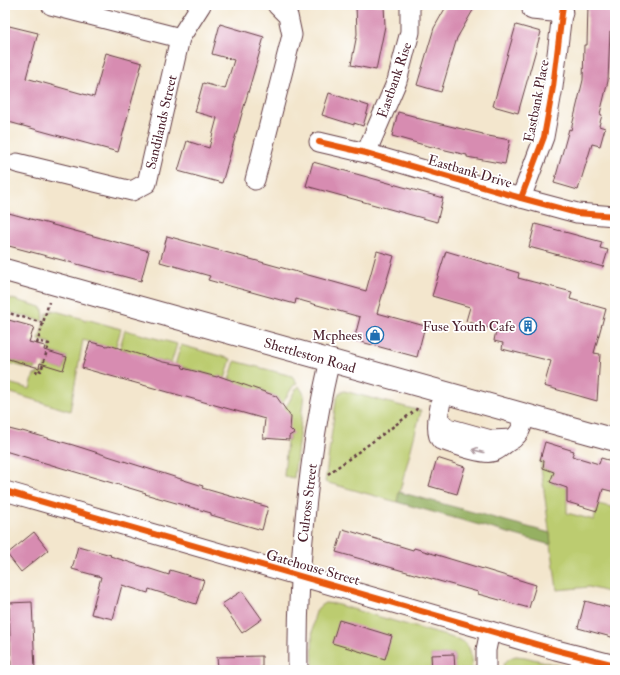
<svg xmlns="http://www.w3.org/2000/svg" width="620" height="675" viewBox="0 0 620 675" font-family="'IM FELL Double Pica',serif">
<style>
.green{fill:#bccc6f;stroke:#83764d}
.forest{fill:#95b062;stroke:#706846}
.building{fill:#d78cb1}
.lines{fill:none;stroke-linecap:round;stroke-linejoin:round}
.minor-casing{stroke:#633d43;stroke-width:21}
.major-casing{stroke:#633d43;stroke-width:24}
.path{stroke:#633d43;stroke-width:2.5;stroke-dasharray:3 3;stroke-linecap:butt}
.minor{stroke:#fff;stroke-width:19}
.major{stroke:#fff;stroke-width:22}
.cycleway-casing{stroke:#fff;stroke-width:8}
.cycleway{stroke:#e8590c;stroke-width:6}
.oneway{stroke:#ae9aa0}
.labels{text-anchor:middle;stroke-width:3.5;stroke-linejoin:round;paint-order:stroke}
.street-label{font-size:14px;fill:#4a1f2b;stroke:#fff}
.poi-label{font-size:14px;fill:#4a1f2b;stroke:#fff;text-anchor:end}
</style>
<rect width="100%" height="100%" fill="#fff"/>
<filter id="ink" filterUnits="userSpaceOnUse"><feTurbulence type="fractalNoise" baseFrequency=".025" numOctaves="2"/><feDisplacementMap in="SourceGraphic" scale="8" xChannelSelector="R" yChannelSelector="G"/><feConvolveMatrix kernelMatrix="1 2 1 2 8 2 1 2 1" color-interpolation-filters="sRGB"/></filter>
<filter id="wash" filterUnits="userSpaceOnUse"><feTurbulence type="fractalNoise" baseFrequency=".012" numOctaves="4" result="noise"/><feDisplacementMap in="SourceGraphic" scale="16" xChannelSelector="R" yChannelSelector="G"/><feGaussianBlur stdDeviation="0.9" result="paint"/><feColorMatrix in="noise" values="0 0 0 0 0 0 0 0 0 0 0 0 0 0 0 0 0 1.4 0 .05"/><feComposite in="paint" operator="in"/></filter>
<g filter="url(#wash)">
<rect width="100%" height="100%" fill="#f3e6cd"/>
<g class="green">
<path d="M5,297L41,307V309H43V312L44,313L42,321L5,311Z"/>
<path d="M52,310L84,319V321H86V319L121,329L115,349L83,340L70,411L5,391V382L30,389L34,374L37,375L38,372L43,373L46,360H48L47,365L63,370L67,357L51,352L47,357L51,343L39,340L47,313L49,314L50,311L52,312Z"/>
<path d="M125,330L177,344L171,364L168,362L165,361L163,362L127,352V350L123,349L119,350Z"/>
<path d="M181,345L231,359L225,379L219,376L217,377L175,365Z"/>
<path d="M5,358L36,367L35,370L5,362Z"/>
<path d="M235,361L292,376L297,383L293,386L282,404L276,396L264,393V390L260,389L258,391L254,390V388L237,383L236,381L232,379L229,380Z"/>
<path d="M299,386L304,394L294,478L284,476L287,440H289V436L291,435L284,408C291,402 292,392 299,386Z"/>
<path d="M344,391L421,411L397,502L325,482L336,401L339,393Z"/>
<path d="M540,460L544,461L543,468L554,472L551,483L562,486L567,471V513L594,520L598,504L615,508V594L589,587L557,590Z"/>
<path d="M325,603L335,604L460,640C473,646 471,658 472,670H455L454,654L431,655L432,670H313C313,655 310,625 316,612C317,608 321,605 325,603Z"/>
<path d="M516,656L525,657L577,670H502C504,662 508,658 516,656Z"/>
</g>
<path class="forest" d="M399,492L550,533L551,545L397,502Z"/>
<g id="blocks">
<g class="building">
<path d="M356,5H384L385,26L376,70L351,65L357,34Z"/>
<path d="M447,5H476L457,38L441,92L417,85L434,28Z"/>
<path d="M588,5H613L612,31H610L608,81L600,114L602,115L599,126L605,128L600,146L592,144L578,190L554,183L569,129L571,130L583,80L584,45H587Z"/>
<path d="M220,24L264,37L222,183L178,171L187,141L209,148L217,118L195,112L203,83L225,89L234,60L212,54Z"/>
<path d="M5,25L38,33L26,78L94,97L106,53L142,63L118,152L5,121Z"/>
<path d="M516,25L541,32L518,113L493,106Z"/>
<path d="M329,93L369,106L363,126L354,123V125L322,115Z"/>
<path d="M398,112L417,117L416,118L483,134V135L510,140L505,164L467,157V155L424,145L392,136Z"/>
<path d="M313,162L443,198L437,222L306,186Z"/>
<path d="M5,212L149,251L141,281L5,245Z"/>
<path d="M535,224L602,242L600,248L608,250L603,267L529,247Z"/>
<path d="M167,236L366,291L377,251L394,256L377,313L425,326L417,357L354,340L360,317L296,299L295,304L208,280L210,276L160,262Z"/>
<path d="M446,251L519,273L518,278L572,292L570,299L606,309L594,353L600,354L597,401L544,386L551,361L502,349L503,343L494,341L496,330L466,321L470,307L432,296Z"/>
<path d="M5,319L34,327L29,342L45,346L44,350L67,357L63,370L40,363L39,368L5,358Z"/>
<path d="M90,342L107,346L109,345L163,362L182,365L183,368L217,377L219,376L276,396L291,417L290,429L294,433L289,436V440L263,438L265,419L82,368Z"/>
<path d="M5,428L21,432L22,431L73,445L203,486L202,488L268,507L262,530L211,515V513L145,494L146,493L5,451Z"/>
<path d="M545,442L574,451L572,456L599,464L601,458L615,462V492L603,489L597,511L567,502V488L550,482L554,472L543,468L544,461L540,460Z"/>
<path d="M437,458L465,467L457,494L429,486Z"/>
<path d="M343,529L413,550L414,548L536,585L529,608L478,594V592L336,552Z"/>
<path d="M34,532L48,550L21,572L7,554Z"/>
<path d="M78,546L111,555L110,556L169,575L170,570L204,580L196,604L149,589L148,593L122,585L113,619L91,614L101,577L72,569Z"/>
<path d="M242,591L262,619L242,633L222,604Z"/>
<path d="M585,601L615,609V638L578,628Z"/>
<path d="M32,602L35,670H11L9,603Z"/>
<path d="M339,620L392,636L385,659L332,643Z"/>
<path d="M454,654L455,670H432L431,655Z"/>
<path d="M262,656V670H218L217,657Z"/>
</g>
</g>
</g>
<g filter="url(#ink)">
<use href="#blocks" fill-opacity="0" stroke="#633d43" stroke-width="1"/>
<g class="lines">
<defs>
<g id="minor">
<path d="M51,5L180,38"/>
<path d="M532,10L563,13"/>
<path d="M319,142L366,153L521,198L577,213L615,216"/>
<path d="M366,153L397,81L410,32V5"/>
<path d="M17,163L132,191L147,183L180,38L201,5"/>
<path d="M255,180L292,35L288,16L277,5"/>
<path d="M521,198L544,137L553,87L563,5"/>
<path d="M443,392C441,402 433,433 441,440C451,443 482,455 492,452C497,451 501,447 505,444C520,435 521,431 525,415"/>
<path d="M438,419L448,428L491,440L513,439"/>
<path d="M5,491L556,650L615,665"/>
<path d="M298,670C297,610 301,550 308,490C313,447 319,403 330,361"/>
<path d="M486,670V650L490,631"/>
</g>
<path id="major" d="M5,270L615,440"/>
</defs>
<use href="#minor" class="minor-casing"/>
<use href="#major" class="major-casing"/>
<g class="path">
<path d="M5,312L43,323"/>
<path d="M37,344L49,302"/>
<path d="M36,373L37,369L41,371L49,344L37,341"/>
<path d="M328,474L416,410L418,406"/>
</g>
<use href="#minor" class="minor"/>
<use href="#major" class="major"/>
<defs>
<g id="cycleway">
<path d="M319,142L366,153L521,198L577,213L615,216"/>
<path d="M521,198L544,137L553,87L563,5"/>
<path d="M5,491L556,650L615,665"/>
</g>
</defs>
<use href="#cycleway" class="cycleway-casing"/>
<use href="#cycleway" class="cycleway"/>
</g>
<defs><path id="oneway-shaft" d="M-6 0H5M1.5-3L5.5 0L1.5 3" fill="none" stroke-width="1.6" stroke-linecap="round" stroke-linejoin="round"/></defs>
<use class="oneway" href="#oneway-shaft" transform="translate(478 451) rotate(-165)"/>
</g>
<defs>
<symbol id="building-ring" viewBox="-11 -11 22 22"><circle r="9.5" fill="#fff" stroke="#1f6fb2" stroke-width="1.5"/><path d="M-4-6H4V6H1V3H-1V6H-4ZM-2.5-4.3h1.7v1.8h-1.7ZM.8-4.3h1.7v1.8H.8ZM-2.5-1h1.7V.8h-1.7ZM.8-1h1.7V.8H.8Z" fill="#1f6fb2"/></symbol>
<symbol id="shop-ring" viewBox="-11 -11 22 22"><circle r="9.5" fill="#fff" stroke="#1f6fb2" stroke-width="1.5"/><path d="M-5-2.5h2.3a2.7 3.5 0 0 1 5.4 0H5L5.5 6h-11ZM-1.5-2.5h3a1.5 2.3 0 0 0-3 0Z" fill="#1f6fb2"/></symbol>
</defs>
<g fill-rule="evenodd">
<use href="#building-ring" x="518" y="316" width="20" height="20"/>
<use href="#shop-ring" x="365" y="325" width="20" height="20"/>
</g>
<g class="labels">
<g class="street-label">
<text transform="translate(394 80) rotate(-71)" y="5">Eastbank Rise</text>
<text transform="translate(536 101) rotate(-79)" y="5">Eastbank Place</text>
<text transform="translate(161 122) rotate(-77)" y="5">Sandilands Street</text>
<text transform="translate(470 171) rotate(16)" y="5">Eastbank Drive</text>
<text transform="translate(310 355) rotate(16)" y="5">Shettleston Road</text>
<text transform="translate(307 503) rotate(-83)" y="5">Culross Street</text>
<text transform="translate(313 567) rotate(16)" y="5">Gatehouse Street</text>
</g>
<g class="poi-label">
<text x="515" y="331">Fuse Youth Cafe</text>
<text x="362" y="340">Mcphees</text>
</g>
</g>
<rect width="620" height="675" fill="none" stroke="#fff" stroke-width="20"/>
</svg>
